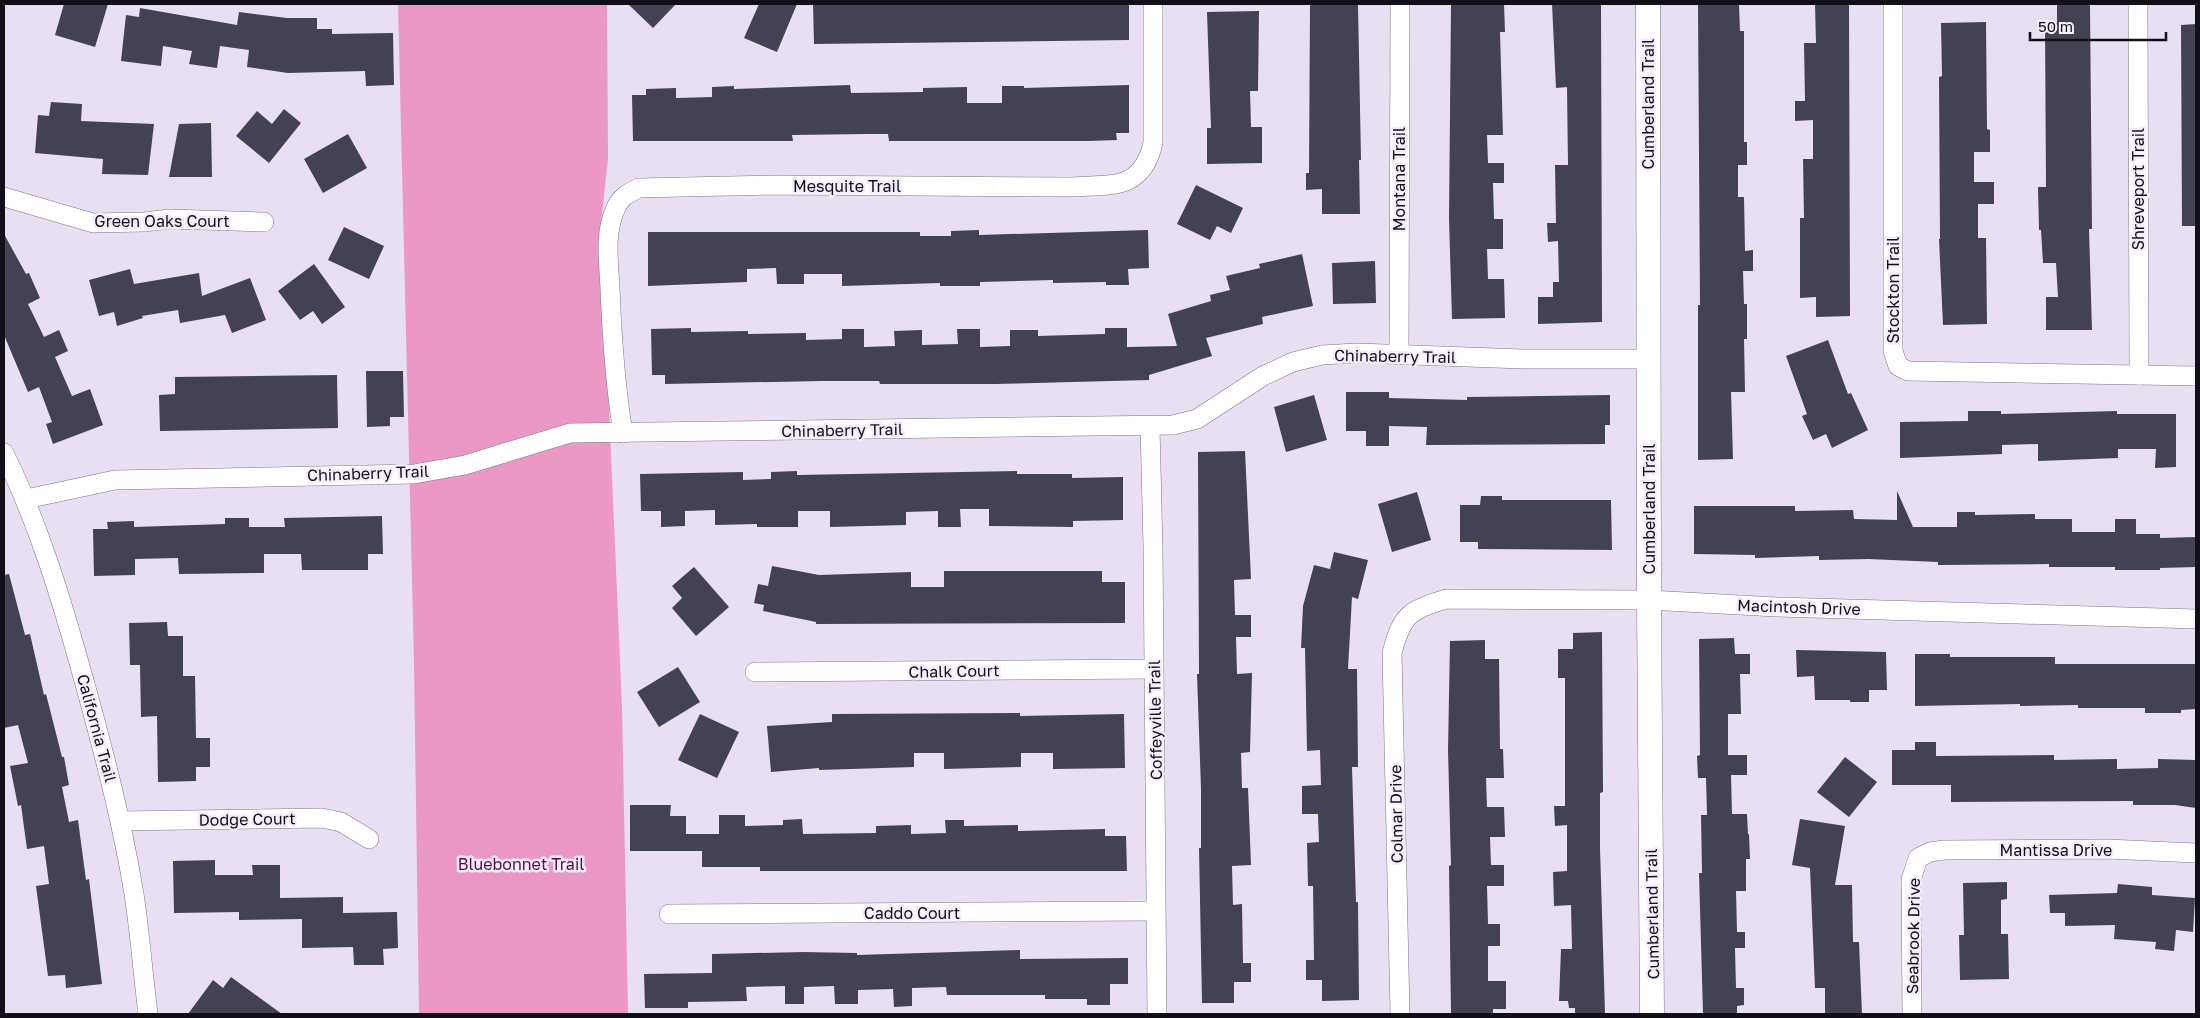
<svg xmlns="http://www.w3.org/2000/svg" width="2200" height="1018" viewBox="0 0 2200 1018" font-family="'Golos Text',sans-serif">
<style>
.green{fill:#eb98c5}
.building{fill:#434252}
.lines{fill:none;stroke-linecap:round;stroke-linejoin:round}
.minor-casing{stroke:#7e7586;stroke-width:20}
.tertiary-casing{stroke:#7e7586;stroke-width:25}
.minor{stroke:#fff;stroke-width:19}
.tertiary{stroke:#fff;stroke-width:24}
.labels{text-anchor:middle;stroke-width:5;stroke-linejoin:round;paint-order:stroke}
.street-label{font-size:16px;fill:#130f16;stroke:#f5edfd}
.park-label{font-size:16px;fill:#5a093f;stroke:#f5edfd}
</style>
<rect width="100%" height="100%" fill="#e9dff2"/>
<path class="green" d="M398,4H607L608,159L601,223L622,707L628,1014H419L414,663Z"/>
<g class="building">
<path d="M64,4H108L95,47L55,35Z"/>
<path d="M628,4H676L653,28Z"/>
<path d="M759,4H797L777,52L744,38Z"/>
<path d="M813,4H1129V40L814,44Z"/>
<path d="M1310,4H1358L1361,160H1359L1360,214H1322V189L1306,190V173H1309Z"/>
<path d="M1451,4H1504L1505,32H1500L1503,135H1487L1488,163H1504V183H1493L1494,219H1503V249H1487L1488,279H1504L1505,318L1452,319L1449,219Z"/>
<path d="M1552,4H1601L1602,322L1538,324V297H1553V282H1559L1558,241L1548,242L1547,223H1556L1555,165H1568L1567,87L1556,88Z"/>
<path d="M1698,4H1739L1740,31H1744V142H1747V165H1738V197H1744L1745,251L1753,250V271H1743L1744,304H1747V339H1744L1745,392H1731L1733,459L1698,460V305H1700Z"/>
<path d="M1815,4H1849L1850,316L1816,317V297L1800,298V218H1804L1803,159H1813V120L1795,121V101H1805L1804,43H1816Z"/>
<path d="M2057,4H2090L2092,229H2089L2092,330H2046V297H2058L2056,263H2043L2041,230H2039L2038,187H2046L2045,23H2057Z"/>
<path d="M140,8L237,25L239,12L287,18H317V29H332V34L393,33L394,85L366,86L365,71L288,73L247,67L249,50L220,46L217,68L189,64L192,51L163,46L161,66L121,61L126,15L139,17Z"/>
<path d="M1259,11L1258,91H1250L1251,127H1262V163L1207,164V128H1211L1207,12Z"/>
<path d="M1986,22L1987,129L1990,130V152H1974V182H1994V204H1978V238H1986L1987,324L1943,325L1939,239H1940L1939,77L1942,76L1941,23Z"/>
<path d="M2196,24V226H2182L2181,25Z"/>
<path d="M850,85L851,93L923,92V88L967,87V103H1002V86H1024V88L1129,85V133H1116L1117,140L1088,141H889L888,134H865L792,135L793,141H633L632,95H646V89L676,88V98L712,97V87L734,86V89Z"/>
<path d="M51,102L82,104L81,121L154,124L148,175L102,174L103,159L35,153L38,115L49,116Z"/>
<path d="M284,109L301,123L269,163L236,136L257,111L272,124Z"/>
<path d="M211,123L212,177H169L179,124Z"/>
<path d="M348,134L367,168L323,193L304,159Z"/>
<path d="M1196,185L1243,208L1231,233L1217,226L1210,240L1177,224Z"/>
<path d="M344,227L384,246L369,279L328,260Z"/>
<path d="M979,230V235L1148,230L1149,268L1128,269L1129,285H1106V282L1053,283V280L980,282V286H940V283L842,286V274H804V284H777L776,268L747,269V282L648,286V232H920V236H951V231Z"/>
<path d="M4,234L26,274L29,273L40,298L28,304L44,337L59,330L68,351L55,357L72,396L90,389L103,425L53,444L46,424L52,422L39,387L28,392L4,335Z"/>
<path d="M1302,254L1313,306L1262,317L1263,324L1206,338L1212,356L1149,375V380L995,384H880L879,381H822L665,384V375H652L651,329L691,328V332L748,331V334L806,333V340L842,339V329H864V347L895,346L894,331L922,330V345L958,344L957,329H980V347L1010,346V330H1038V336L1105,334V328H1127V347L1177,346L1168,314L1211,301L1210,295L1230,290L1226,276L1260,268L1259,264Z"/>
<path d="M1375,261L1376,303L1333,304L1332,263Z"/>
<path d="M314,264L345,307L322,324L313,311L300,320L278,291Z"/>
<path d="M130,269L134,284L199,273L202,296L250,278L266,320L232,333L225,315L180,323L178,310L142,316L143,318L117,326L114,312L99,316L89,280Z"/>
<path d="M1828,340L1848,394L1851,393L1868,430L1832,448L1826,434L1813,440L1802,416L1807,414L1786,356Z"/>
<path d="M366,371H403L404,417H390V426L367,427Z"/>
<path d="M337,375L338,428L160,431L159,395L175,394V377Z"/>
<path d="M1346,392H1389V398L1467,400V397L1610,395V425H1605V444L1426,445L1427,427L1389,426V446H1366V431H1346Z"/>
<path d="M1314,395L1327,440L1286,452L1274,407Z"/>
<path d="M1968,411H2001V414L2117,411V414H2176V467L2155,468L2156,449H2118V458L2038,461V444L2002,445V454L1900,458V422L1968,421Z"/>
<path d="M1245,451L1251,579L1234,580L1235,615H1251V637H1236L1237,674L1252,673L1250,752L1241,753L1242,788H1248L1251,865L1232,866L1233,905L1242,904L1243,963H1251V982H1234V1003H1202L1199,848H1201V789L1197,674H1199L1198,452Z"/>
<path d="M797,471V475L1017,471V474H1072V478L1123,477V520L1073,521V527L989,526V509H960L961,527H938V511L906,512V525L830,527V511H798V527H757V524L715,525V510L685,511V526L661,527V511H641L640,474L743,472V480L771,479V472Z"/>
<path d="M1897,491L1913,527H1957V512H1975V515L2035,514V519H2072V532H2115V519H2136V534H2160V538L2196,537V567L2160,568V570H2115V567H2049V564L1938,565V562L1868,559L1819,560V556L1755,558V555L1694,554V506H1795V511L1853,510L1854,519L1897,520Z"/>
<path d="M1417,492L1431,540L1392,552L1378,504Z"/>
<path d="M1481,496H1502V500H1611L1612,550L1478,549V542H1460V505H1480Z"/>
<path d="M382,516L383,554H368V570H302L301,554H264V573L179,574L178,558L135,559V575L94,576L93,529H108L107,522L134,521V527L225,524V518H249V527H285L284,518Z"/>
<path d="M1334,552L1368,560L1358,599L1352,597L1348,669H1357L1358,767H1352L1356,902H1358L1359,1000L1322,1001V980H1306V960H1314L1313,886H1308L1307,843L1319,842L1318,814H1302V786L1321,785L1320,750L1307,751L1305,648H1301L1303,606L1314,565L1330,569Z"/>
<path d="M772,566L819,575L911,572V587H944V571H1102V582H1125V623L816,624V622L763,611L764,605L754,603L758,584L768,586Z"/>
<path d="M694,567L729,607L696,636L672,608L682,598L672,586Z"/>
<path d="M9,574L25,635L30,634L44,695L46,694L62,757H64L69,785L62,787L69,822L78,820L86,880L89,879L102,984L66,988L65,975L48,976L36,886L49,884L44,846L27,849L21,805L18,806L10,766L28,763L18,725L4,728V575Z"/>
<path d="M167,622L168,636H183V676H195L196,738H210V767H196V781L158,782L157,716L141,717L140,665H130L129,623Z"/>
<path d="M1602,632L1603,792L1600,793V848L1605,1014H1575V1008H1569L1568,1001H1559L1561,949H1572L1571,905L1554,906L1553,872L1567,871V825L1555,826L1554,806H1565V678H1558V649H1573V633Z"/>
<path d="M1734,638L1735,654H1750V674H1740L1741,714H1728V755H1747V775H1731L1732,814H1747L1748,834H1749L1750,859H1746V891H1736L1737,932H1745V948H1735L1736,988H1744V1005L1737,1006V1014H1703L1699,873H1702L1701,815H1707L1706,778H1698L1697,756L1700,755L1699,639Z"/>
<path d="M1485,640V659H1499L1500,749H1503L1504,778H1486L1487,807H1504L1505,837H1490L1491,865H1504V886H1487L1488,924H1500V946H1488V981H1506V1009H1493V1014H1451L1449,866L1451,865L1448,750L1450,641Z"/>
<path d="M1796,650L1886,652L1887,690H1869V702H1850V700H1815L1814,676L1797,677Z"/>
<path d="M1915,654H1950V657H2055V664H2196V709L2181,710V713H2145V708H2078V705L2020,706V704L1915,706Z"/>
<path d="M678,667L700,702L659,727L637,692Z"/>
<path d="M1020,713V716L1124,714L1125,768L1053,769V753H1021V767L944,769V753H914V767L819,770V768L771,772L767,726L832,722V714Z"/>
<path d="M700,714L739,732L717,778L678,760Z"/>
<path d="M1915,742H1936V756L2054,755V760L2117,759V769L2158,768V759L2196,760V808L2175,805H2133V801L1951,802V785H1892V750H1915Z"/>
<path d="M1845,757L1877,782L1849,817L1817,792Z"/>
<path d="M630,805H671L670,816H686V834H719V815H745V826L783,825V820L802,819L803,834L876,833V826L911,825V834L946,833L945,820H964V826L1018,825V831L1105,829V836H1126L1127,871H760V867H702V851H630Z"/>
<path d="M1800,819L1845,826L1835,885H1852L1853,942H1859L1862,1014H1825V988H1815L1810,868L1792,865Z"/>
<path d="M215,860V875H253L252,865H280V898L343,897V913L397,912L398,948L383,949L384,965H354L353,947L302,948V919L239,920V912L174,913L173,861Z"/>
<path d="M2007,882V899L2001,900V934H2008L2009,979L1960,980L1959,935H1964L1963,883Z"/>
<path d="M2118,884L2152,887V895L2195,898L2193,932L2176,930L2174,951L2155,949L2156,942L2114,939L2115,925L2065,926V913H2050L2049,895L2117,893Z"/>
<path d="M1020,950V959L1128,958V984H1110V1005H1087V999H1045V995H947L946,987L912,988V1006L894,1007L893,989L858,990V1004H835L834,986L804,987V1004H785V986L746,987L747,1001L688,1002V1008H645L644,974L712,973V954L803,952L857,953V955Z"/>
<path d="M231,977L282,1014H188L213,980L223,988Z"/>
</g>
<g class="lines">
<defs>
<g id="minor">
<path d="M1893,4V351L1898,366L1908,371L2196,376"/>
<path d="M2138,4L2139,375"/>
<path d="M4,197L93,223L144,222L170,219L264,222"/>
<path d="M1399,354L1400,4"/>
<path d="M1150,427L1153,547L1157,1014"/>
<path d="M623,433C615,385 612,337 610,289C609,262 604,235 615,210C620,197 628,193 639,188L777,185L1069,187C1110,184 1142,192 1153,143V4"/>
<path d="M4,453C39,525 62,601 83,677C103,749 122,821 134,894C140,934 143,974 148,1014"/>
<path d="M26,499L115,480L414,474L465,465L570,433L1173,425L1197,419L1263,376L1293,362L1322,355L1357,353L1523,359H1649"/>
<path d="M755,672L1153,669"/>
<path d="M121,821L322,818L341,822L369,839"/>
<path d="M669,914L1155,911"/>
<path d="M1400,1014L1392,653C1402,615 1408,611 1446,599L1649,600L1776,607L2196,619"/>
<path d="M1912,1014L1911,880L1918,858L1930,852L1944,850L2107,849L2196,853"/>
</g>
<path id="tertiary" d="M1648,4L1649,600L1652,1014"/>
</defs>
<use href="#minor" class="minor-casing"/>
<use href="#tertiary" class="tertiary-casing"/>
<use href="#minor" class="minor"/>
<use href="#tertiary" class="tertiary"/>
</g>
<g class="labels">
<g class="street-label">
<text transform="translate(1648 104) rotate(-90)" y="6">Cumberland Trail</text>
<text transform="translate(1399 179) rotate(-90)" y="6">Montana Trail</text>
<text x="847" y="192">Mesquite Trail</text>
<text transform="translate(2138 189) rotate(-90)" y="6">Shreveport Trail</text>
<text x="162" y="227">Green Oaks Court</text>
<text transform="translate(1893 290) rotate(-90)" y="6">Stockton Trail</text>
<text transform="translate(1395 356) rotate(1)" y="6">Chinaberry Trail</text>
<text transform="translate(842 430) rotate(-1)" y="6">Chinaberry Trail</text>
<text transform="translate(368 473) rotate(-2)" y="6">Chinaberry Trail</text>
<text transform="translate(1649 509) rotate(-90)" y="6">Cumberland Trail</text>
<text transform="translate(1799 607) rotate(2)" y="6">Macintosh Drive</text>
<text transform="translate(954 671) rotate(-1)" y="6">Chalk Court</text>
<text transform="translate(1155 720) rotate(-91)" y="6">Coffeyville Trail</text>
<text transform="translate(97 728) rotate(75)" y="6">California Trail</text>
<text transform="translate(1396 814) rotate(-91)" y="6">Colmar Drive</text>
<text transform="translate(247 819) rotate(-1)" y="6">Dodge Court</text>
<text x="2056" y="856">Mantissa Drive</text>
<text x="912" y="919">Caddo Court</text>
<text transform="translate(1652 914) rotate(-91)" y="6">Cumberland Trail</text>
<text transform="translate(1913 936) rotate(-89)" y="6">Seabrook Drive</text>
</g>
<g class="park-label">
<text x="521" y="870">Bluebonnet Trail</text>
</g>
</g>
<rect width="2200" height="1018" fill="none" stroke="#130f16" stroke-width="10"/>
<path d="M2030 32v8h136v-8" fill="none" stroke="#130f16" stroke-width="2.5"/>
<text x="2038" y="32" font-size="15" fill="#130f16" stroke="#f5edfd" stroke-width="4" paint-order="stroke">50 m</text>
</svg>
